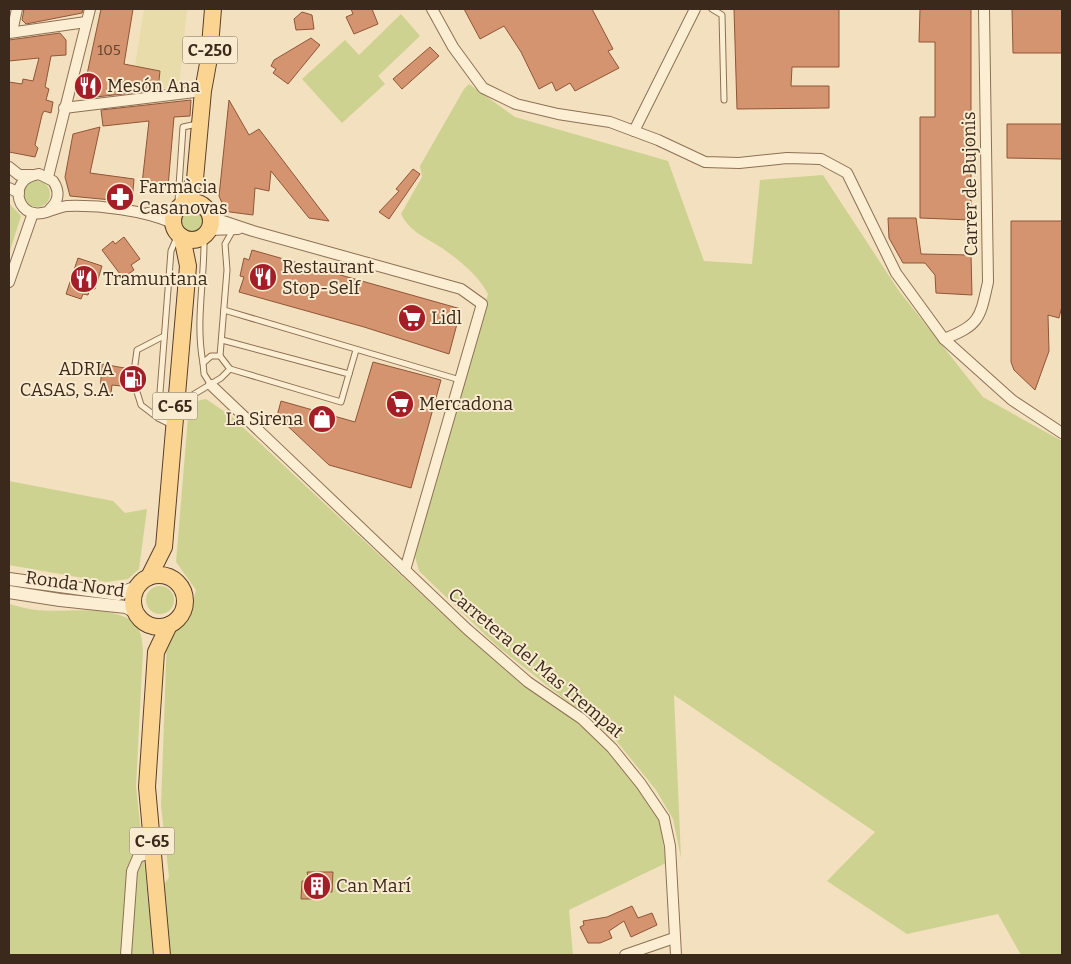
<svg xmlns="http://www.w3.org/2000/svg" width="1071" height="964" viewBox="0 0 1071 964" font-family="Bitter,serif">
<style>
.farmland{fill:#e9dcab}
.green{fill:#ced291}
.building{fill:#d59470;stroke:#8f5638}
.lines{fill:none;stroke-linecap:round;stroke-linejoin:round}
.service-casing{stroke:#8d7055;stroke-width:7}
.minor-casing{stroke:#8d7055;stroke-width:12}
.tertiary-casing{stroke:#8d7055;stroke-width:14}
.primary-casing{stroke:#5a3e2a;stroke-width:18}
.service{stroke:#fceed2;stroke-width:5}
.minor{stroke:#fceed2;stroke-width:10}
.tertiary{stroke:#fceed2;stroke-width:12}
.primary{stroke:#fbd491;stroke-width:16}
.labels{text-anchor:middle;stroke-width:4;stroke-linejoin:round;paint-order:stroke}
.number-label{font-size:15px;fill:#624430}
.shield{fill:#f9ebcf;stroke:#746351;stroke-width:1}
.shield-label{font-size:16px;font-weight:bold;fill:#3b291b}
.poi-label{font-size:18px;fill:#3b291b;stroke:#f9ebcf;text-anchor:start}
.street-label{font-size:18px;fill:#3b291b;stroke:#f9ebcf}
</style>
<rect width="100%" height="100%" fill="#f3e0be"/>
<path class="farmland" d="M144,9H187L179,86L158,89L160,71L135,66Z"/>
<g class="green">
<path d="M401,14L420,36L378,76L385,84L342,123L302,79L345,40L359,55Z"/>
<path d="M469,84L515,117L668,161L704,261L752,264L760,180L823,175L899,291L983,397L1062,441V955H1021L998,914L907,934L827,881L875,832L674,695L681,858L673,819L656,790L614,738L497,646L419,571L415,556L419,540L488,294C479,276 459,260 442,248C426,238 409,231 401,214L422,177L420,166L464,89Z"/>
<circle cx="37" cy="194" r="13"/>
<path d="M9,203L21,216L9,254Z"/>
<circle cx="192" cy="221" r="12"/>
<path d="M206,399L231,416L452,623L616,754L659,815L666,863L569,910L573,955H9V604C18,606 27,609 36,610C65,613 102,605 129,619C141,626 142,638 143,650L136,786L149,908L169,877L161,806L167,636L188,620L196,590L176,562L188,417L190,407L200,400Z"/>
<path d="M9,481L113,501L125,513L147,509L139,569L128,579L106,582L9,565Z"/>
<circle cx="160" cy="600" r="14"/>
</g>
<g class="building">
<path d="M24,9H83L82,13L26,24L22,20Z"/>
<path d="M101,9H133L124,64L160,71L158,90L87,98L83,93Z"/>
<path d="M351,9H372L378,24L354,34L346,17L353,14Z"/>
<path d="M464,9H592L613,49L608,51L619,68L575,91L570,83L556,91L552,82L539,89L521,52L504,26L480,39Z"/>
<path d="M734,9H839V67H792L791,86H829V108L737,109Z"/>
<path d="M920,9H971V220L920,218V117H935V42H919Z"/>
<path d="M1012,9H1062V53H1013Z"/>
<path d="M302,12L312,15L314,29L296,30L294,19Z"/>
<path d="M60,33L66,40V55L51,56L45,87L49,89L46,100L53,102L51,113L44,111L42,115L35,145L38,148L35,157L9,152V82L22,84L23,79L33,81L39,58L9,61V40Z"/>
<path d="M311,38L320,45L288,84L273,73L276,69L271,66L274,60Z"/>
<path d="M430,47L439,56L402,89L393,79Z"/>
<path d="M191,100L190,116L174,117L168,187L142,184L149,121L103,126L101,110Z"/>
<path d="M229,100L249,135L259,129L329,221L309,218L271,171L269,191L255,188L253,215L230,212L225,210L219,196Z"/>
<path d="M1007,124H1062V159L1007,158Z"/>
<path d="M100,127L90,173L134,179L132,202L70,196L65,177L73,134Z"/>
<path d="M413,169L420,174L389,219L379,212L399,191L396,189Z"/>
<path d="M888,218H916L921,254L971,255L972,295L936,293L935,275L925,263H903L889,238Z"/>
<path d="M1011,221H1062V306L1059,318L1048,315L1049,351L1035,390L1014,370L1011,362Z"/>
<path d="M124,237L140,259L131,265L134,270L123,278L102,250L113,241L115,244Z"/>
<path d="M252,250L461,309L449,354L364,327L239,292L244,277L240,276L244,258L249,260Z"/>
<path d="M78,258L102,266L95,289L90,288L88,295L83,294L81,299L66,294Z"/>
<path d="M373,362L441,380L411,488L329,465L277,416L281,401L355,422Z"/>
<path d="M102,364L130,369L129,379L131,387L112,385L111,393L100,392Z"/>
<path d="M139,369H142L141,388L137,379Z"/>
<path d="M307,872H333L332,892L312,891V899H301L302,881H309Z"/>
<path d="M632,906L638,918L652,913L657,925L631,937L624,921L609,931L612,938L600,943H588L580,927L584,925L583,921L607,917Z"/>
</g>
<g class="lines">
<defs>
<g id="service">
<path d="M712,9L722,15L724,100"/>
<path d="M178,201L183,127L197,124"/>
<path d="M224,310L460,380"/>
<path d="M220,356L230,369"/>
<path d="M203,363C195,321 205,278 204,236"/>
<path d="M349,374L356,350"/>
<path d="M211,385L204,374L203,363L211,356H220L227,270L225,244L233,230"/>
<path d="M181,412L191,396L221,378L230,369L341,402L349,374L222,340"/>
<path d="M158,418L141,405L133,379L137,350L164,336"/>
<path d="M172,425L158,418L171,251L177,237"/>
</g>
<g id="minor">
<path d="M432,9L453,47L483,88L516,104L558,114L610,122L658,140L705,162L739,163L787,158L821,159L847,173L896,273L944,339L1012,400L1062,433"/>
<path d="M12,32L17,9"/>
<path d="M9,33L86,22"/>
<path d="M64,108L203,91"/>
<path d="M634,131L695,9"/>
<path d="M9,167L19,175H31"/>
<path d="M48,177L90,9"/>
<path d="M9,188L19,193"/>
<path d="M50,209C59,201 60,191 53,181L39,174C32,175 26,177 22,183C15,193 19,207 30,212C43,217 55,207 67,206C100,205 143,210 173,223"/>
<path d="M148,213L161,211L175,212"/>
<path d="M211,217L253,231L461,289L482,304L405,570"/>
<path d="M209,230L238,229"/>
<path d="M9,282L33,213"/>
<path d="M944,339C980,325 980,318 988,282L984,9"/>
<path d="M211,385L467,629L528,682L582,719L612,748L641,784L664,818L670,846L676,955"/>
<path d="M126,955L132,871L138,857L153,852"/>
<path d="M625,955L674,938"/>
</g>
<g id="tertiary">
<path d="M9,579L118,594L137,587"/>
<path d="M9,592L60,600L126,607L135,612"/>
</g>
<g id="primary">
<circle cx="192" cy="221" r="19"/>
<path d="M184,203L195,179L203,91L209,58L213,9"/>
<circle cx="159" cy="601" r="26"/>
<path d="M149,577L164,547L188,266L182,237"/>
<path d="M162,955L147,787L156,652L169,625"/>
</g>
</defs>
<use href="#service" class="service-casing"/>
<use href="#minor" class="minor-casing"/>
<use href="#tertiary" class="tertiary-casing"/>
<use href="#primary" class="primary-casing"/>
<use href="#service" class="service"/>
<use href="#minor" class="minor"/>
<use href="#tertiary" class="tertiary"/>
<use href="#primary" class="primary"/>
</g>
<defs>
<symbol id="restaurant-disc" viewBox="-11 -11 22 22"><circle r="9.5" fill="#a31e26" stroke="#f9ebcf"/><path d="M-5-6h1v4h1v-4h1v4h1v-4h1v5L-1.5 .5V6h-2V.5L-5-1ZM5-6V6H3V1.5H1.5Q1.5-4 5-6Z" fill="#fff"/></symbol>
<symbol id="pharmacy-disc" viewBox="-11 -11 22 22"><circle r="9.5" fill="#a31e26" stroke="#f9ebcf"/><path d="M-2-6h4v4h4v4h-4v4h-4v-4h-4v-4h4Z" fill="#fff"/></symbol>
<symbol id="supermarket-disc" viewBox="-11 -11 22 22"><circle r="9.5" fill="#a31e26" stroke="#f9ebcf"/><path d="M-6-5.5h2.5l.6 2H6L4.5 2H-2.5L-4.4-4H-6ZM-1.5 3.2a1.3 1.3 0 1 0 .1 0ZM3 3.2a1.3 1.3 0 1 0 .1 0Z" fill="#fff"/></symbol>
<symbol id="fuel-disc" viewBox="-11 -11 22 22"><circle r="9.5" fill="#a31e26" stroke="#f9ebcf"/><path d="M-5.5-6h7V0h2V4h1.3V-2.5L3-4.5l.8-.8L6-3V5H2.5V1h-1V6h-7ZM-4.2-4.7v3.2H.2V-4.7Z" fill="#fff"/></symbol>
<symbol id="shop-disc" viewBox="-11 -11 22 22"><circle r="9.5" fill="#a31e26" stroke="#f9ebcf"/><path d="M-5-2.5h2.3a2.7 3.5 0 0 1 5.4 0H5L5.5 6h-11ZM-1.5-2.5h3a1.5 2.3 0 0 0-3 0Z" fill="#fff"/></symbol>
<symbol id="building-disc" viewBox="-11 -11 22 22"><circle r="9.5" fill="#a31e26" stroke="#f9ebcf"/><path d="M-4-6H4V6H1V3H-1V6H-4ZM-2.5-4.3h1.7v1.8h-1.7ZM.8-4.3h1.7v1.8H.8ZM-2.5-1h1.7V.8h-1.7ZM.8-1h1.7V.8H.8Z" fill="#fff"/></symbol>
</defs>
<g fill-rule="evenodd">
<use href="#restaurant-disc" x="72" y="70" width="32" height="32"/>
<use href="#pharmacy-disc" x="104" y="181" width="32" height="32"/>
<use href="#restaurant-disc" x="247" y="261" width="32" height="32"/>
<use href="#restaurant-disc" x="68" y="263" width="32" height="32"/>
<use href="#supermarket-disc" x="396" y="302" width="32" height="32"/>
<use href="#fuel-disc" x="117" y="363" width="32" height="32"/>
<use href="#supermarket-disc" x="384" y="388" width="32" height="32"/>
<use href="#shop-disc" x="306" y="403" width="32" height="32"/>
<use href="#building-disc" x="301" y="870" width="32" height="32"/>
</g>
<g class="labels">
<g class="number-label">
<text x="109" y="55">105</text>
</g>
<g class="shield">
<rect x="182.5" y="36.5" width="55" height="27" rx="4"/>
<rect x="152.5" y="392.5" width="45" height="27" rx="4"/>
<rect x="129.5" y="827.5" width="45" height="27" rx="4"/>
</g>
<g class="shield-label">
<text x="210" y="56">C-250</text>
<text x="175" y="412">C-65</text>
<text x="152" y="847">C-65</text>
</g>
<g class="poi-label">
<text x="107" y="92">Mesón Ana</text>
<text x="139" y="193">Farmàcia<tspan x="139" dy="21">Casanovas</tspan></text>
<text x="282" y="273">Restaurant<tspan x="282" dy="21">Stop-Self</tspan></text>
<text x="103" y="285">Tramuntana</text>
<text x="431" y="324">Lidl</text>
<text x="114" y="375" text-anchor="end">ADRIA<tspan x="114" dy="21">CASAS, S.A.</tspan></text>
<text x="419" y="410">Mercadona</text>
<text x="303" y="425" text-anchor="end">La Sirena</text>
<text x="336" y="892">Can Marí</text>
</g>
<g class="street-label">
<text transform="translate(970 184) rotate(-91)" y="6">Carrer de Bujonis</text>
<text transform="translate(75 584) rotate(8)" y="6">Ronda Nord</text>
<text transform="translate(536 663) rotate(40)" y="6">Carretera del Mas Trempat</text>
</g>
</g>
<rect width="1071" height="964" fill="none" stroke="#3b291b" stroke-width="20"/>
</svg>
